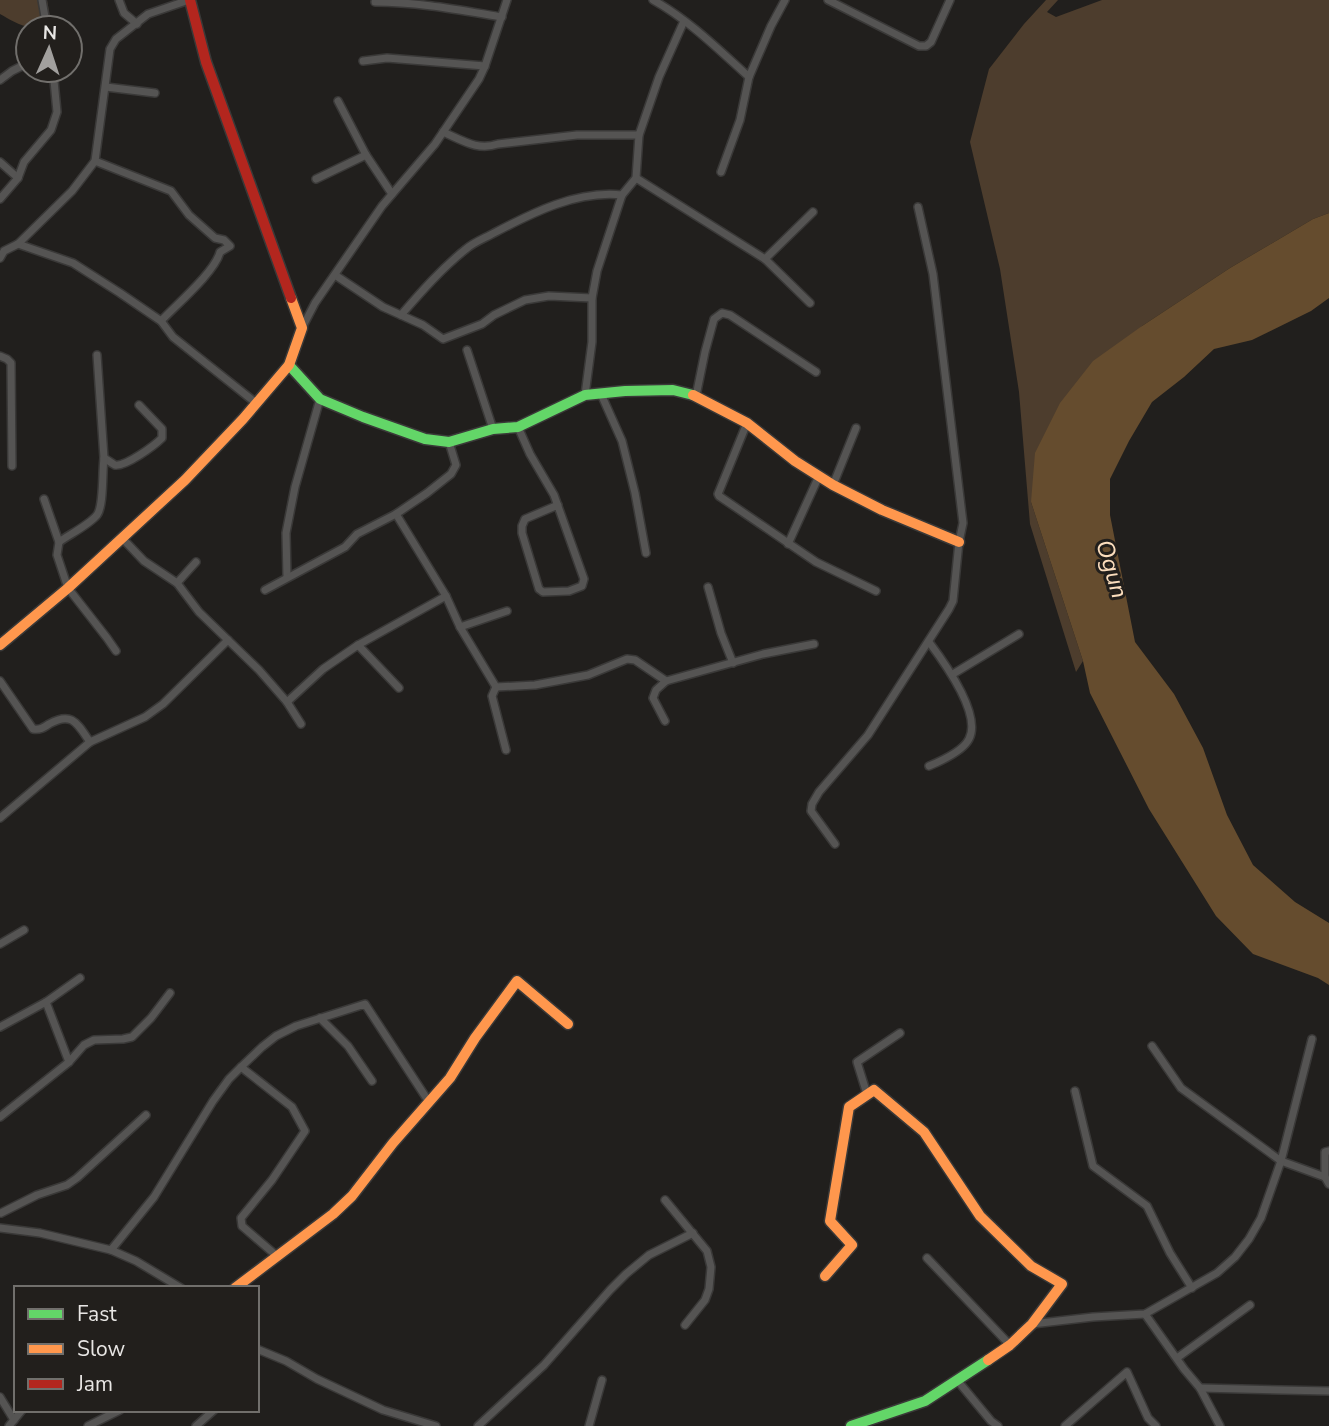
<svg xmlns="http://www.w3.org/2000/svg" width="1329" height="1426" viewBox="0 0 1329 1426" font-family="'Nunito Sans',sans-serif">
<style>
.green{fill:#4d3d2d}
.water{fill:#654c2e}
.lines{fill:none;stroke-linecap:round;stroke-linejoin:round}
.street-casing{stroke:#3a3938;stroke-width:10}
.fast-casing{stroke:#3a3938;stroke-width:13}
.slow-casing{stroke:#3a3938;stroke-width:13}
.jam-casing{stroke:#3a3938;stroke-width:13}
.street{stroke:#555453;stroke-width:7}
.fast{stroke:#63d668;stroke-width:10}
.slow{stroke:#ff974d;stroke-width:10}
.jam{stroke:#b3261e;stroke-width:10}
.labels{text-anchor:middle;stroke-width:6;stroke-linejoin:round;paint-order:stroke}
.water-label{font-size:24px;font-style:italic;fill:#fbddbd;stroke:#221f1c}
</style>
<rect width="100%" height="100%" fill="#211f1d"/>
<g class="green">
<path d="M0,0H47L50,18L38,28C24,28 12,21 0,14Z"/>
<path d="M1046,0H1058L1047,12L1056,17L1102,0H1329V213L1313,219L1230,268L1142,326L1031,502L1083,661L1076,672L1030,524L1019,392L1000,269L970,142L989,69L1024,24Z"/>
</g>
<path class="water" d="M1329,213V298L1311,311L1252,340L1214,349L1184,377L1152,402L1129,441L1110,479V515L1135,642L1174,694L1203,748L1227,815L1253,865L1295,902L1329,923V985L1318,978L1253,954L1216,916L1149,809L1090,693L1083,661L1031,502L1035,453L1060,403L1093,361L1142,326L1230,268L1313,219Z"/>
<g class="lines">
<defs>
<g id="street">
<path d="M42,0L47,28"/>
<path d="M119,0L124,13L137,24"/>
<path d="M653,0C689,20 719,50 749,77"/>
<path d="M828,0L919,46H926L931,42L950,0"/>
<path d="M375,2C418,2 459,10 502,17"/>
<path d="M363,61L387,58L485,66"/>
<path d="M0,80L12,71L28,63"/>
<path d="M106,87L155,93"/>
<path d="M338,101L366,155L392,194"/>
<path d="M443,132C462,140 477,151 498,144L577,135H639"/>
<path d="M95,161L171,191L189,215L215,238L224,240L230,246L220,252C215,272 176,305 161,321"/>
<path d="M0,162L18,178"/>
<path d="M721,172L740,120L749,77L771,26L785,0"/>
<path d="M636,178L765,259L810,303"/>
<path d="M316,179L366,155"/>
<path d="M0,199L18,178L24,162L51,130L57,112L53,70"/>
<path d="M18,244L73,263L120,293L161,321L173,337L256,403"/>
<path d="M0,258L4,251L18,244L72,191L95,161L110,49L116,39L148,14L189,0"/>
<path d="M765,259L813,212"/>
<path d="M335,275L383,307L423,325L443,339L482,324L494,315L525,300L549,296L592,298"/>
<path d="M401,315C421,292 442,268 466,249C474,242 485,238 494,233C532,213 577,190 622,195"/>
<path d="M302,328L315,303L382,206L435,144L479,79L485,66L507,0"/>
<path d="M467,350L493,429"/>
<path d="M0,356L7,359L11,363L12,466"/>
<path d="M601,394L622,441L635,493L646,553"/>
<path d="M585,395L592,342V298L597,271L622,195L636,178L639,135L659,77L684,21"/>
<path d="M696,396L705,352L714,319L722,313L730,315L816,372"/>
<path d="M747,423L718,494L719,496L816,562L876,591"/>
<path d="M518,427L530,454L554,495L584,579L582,586L569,591L543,592L539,589L522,533V526L525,519L558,505"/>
<path d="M104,458C106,459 113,464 115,465C125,467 154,446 162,438V429L139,405"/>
<path d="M833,485L856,428"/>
<path d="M44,499L59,542L57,555L68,588L107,638L116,651"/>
<path d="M396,514L446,596L460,627L496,687"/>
<path d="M123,539L144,561L177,583L199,612L259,670L287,702L301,724"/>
<path d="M59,542C70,534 89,525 97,515C104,506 102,472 104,458L97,355"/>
<path d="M788,544L819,476"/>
<path d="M287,577L286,533L295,487L320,399"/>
<path d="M177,583L196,562"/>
<path d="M708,587L721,633L733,663"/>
<path d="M265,590L345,547L357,534L396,514L427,493L451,474L456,465L449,442"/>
<path d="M460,627L507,611"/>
<path d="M929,642C944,662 982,714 969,739C963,751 941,761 929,766"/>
<path d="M358,645L399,688"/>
<path d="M953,674L1019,634"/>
<path d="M0,681L33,729C40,730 43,728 49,724C72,711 77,723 90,742"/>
<path d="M496,687L535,685L588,675L627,659L635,660L666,681"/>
<path d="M496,687L492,696L506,750"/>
<path d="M287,702L323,669L358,645L446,596"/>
<path d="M665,721L653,698L656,690L666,681L763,654L814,644"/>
<path d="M0,818L90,742L145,717L163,704L228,640"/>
<path d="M835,844L811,811L812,804L819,792L868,735L949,609L953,601L959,542L963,523L933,274L918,207"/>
<path d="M0,944L24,930"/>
<path d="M46,1002L69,1062"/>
<path d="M320,1018L348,1046L372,1081"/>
<path d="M0,1027L46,1002L80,978"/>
<path d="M1152,1046L1181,1088L1281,1161L1325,1177"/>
<path d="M241,1067L292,1107L305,1131L272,1180L241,1218L242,1226L278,1257"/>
<path d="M1075,1091L1093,1166L1147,1206L1170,1253L1192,1288"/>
<path d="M867,1094L857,1062L900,1033"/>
<path d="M0,1117L69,1062L84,1045L94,1040L123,1039L132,1037L151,1018L170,993"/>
<path d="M1329,1151L1325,1152V1177L1329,1184"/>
<path d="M665,1200L707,1251L711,1267L709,1289L705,1300L685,1325"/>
<path d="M1,1213L37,1195L67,1185L77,1178L146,1115"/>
<path d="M0,1228L40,1233L111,1250L136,1261L181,1288"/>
<path d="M111,1250L154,1197L213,1101L229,1079L241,1067L262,1047L276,1036L296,1026L365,1004L429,1102"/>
<path d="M927,1258L1010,1345"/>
<path d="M1145,1314L1184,1369L1200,1388L1220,1426"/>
<path d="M1032,1324L1093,1317L1145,1314L1217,1273L1235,1257L1249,1239L1261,1218L1281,1161L1312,1039"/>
<path d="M257,1349L286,1361L317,1379L383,1410L436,1426"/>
<path d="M1177,1358L1250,1305"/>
<path d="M957,1380L991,1421L998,1426"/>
<path d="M1200,1388L1329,1391"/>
<path d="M0,1397L14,1420"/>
<path d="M9,1426L22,1410"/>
<path d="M88,1426L120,1410"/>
<path d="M196,1426L214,1410"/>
<path d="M478,1426L544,1365L610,1290L626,1274L649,1255L693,1233"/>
<path d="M589,1426L602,1380"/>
<path d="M1065,1426L1127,1372L1148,1418L1156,1426"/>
</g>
<g id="fast">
<path d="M289,365L320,399L363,417L425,439L449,442L493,429L518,427L585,395L625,391L673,390L693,395"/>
<path d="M851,1426L925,1401L988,1360"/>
</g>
<g id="slow">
<path d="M693,395L747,423L795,461L833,485L882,510L959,542"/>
<path d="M0,645L68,588L185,480L243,419L289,365L302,328L291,298"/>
<path d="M825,1276L852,1245L830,1221L849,1107L874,1090L924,1132L980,1216L1031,1266L1062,1284L1032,1324L1010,1345L988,1360"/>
<path d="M235,1288L333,1214L352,1196L393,1143L450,1078L475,1038L517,981L568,1024"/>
</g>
<path id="jam" d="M190,0L206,62L291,298"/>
</defs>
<use href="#street" class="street-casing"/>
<use href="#fast" class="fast-casing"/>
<use href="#slow" class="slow-casing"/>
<use href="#jam" class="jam-casing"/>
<use href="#street" class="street"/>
<use href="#fast" class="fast"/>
<use href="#slow" class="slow"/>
<use href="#jam" class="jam"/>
</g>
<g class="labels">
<g class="water-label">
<text transform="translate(1112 569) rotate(73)" y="8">Ogun</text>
</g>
</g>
<rect x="14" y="1286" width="245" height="126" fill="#221f1c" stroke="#716f6c" stroke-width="2"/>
<rect x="28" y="1309" width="35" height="10" fill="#63d668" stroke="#716f6c" stroke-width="2"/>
<text x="77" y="1321" font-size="21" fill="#e8e6e4">Fast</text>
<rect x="28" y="1344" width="35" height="10" fill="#ff974d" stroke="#716f6c" stroke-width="2"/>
<text x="77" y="1356" font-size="21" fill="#e8e6e4">Slow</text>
<rect x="28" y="1379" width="35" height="10" fill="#b3261e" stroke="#716f6c" stroke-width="2"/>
<text x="77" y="1391" font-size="21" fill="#e8e6e4">Jam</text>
<g transform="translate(49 49) rotate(3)"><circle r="33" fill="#221f1c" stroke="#716f6c" stroke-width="2"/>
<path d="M0-5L12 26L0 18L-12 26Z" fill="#a2a09e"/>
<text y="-10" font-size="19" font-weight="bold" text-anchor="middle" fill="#e8e6e4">N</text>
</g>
</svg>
